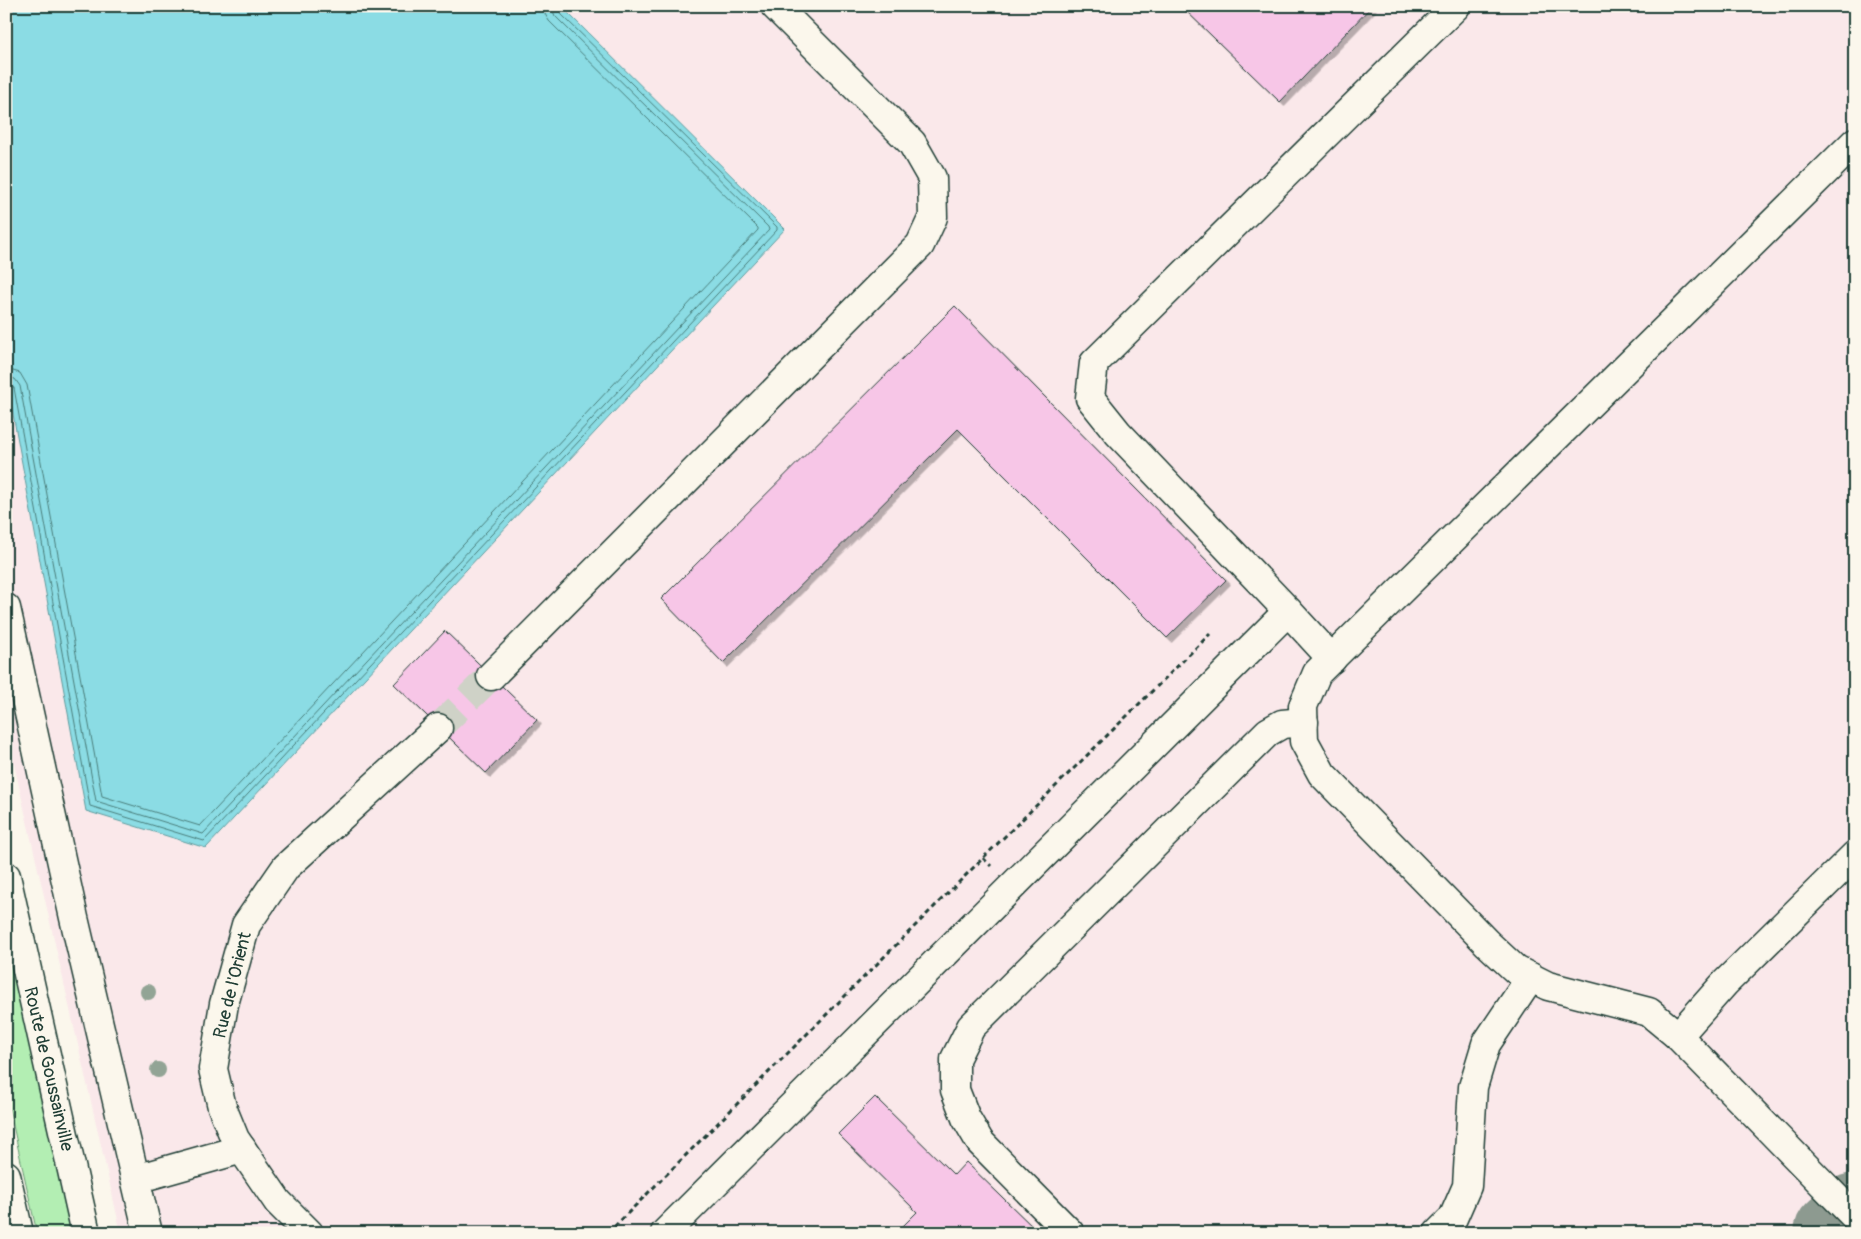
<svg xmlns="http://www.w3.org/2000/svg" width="1861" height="1239" viewBox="0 0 1861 1239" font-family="Pangolin,sans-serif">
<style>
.built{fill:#fae8ea}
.green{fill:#b3eeb3;stroke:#699674}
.water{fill:#8bdce4;stroke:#609c9e}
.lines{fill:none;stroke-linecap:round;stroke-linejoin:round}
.shore{stroke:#4a7d7a;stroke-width:1}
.taxiway{stroke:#8d9a90;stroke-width:82}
.building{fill:#f7c6e7;stroke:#1f3d34;filter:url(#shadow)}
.minor-tunnel{stroke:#cfd2c7;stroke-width:28;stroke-dasharray:28 14;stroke-linecap:butt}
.minor-casing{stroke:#1f3d34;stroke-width:31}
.major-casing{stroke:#1f3d34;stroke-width:31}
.path{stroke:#1f3d34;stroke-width:3;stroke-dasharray:5 4;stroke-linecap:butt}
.minor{stroke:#fbf7ec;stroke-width:28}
.major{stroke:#fbf7ec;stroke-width:28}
.tree{fill:#92a495}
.labels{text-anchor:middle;stroke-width:4.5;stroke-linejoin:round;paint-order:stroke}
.street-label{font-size:18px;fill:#1f3d34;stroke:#fbf7ec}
</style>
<defs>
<filter id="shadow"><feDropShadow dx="4.5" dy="4.5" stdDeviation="0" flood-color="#0004"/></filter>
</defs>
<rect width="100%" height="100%" fill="#fbf7ec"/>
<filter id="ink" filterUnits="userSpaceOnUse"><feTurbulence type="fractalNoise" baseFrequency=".02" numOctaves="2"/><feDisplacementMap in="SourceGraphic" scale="10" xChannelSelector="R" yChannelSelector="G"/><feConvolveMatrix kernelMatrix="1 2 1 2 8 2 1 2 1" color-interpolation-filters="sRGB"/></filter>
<g filter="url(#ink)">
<path class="built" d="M6,6H1855V1233H121L6,729Z"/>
<path class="green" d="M6,941L72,1233H37L6,1094Z"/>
<path class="water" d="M6,6H561L785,229L206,848L86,811L6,376Z"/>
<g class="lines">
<g class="shore">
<path d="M6,369L20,373L27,385L102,796L200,826L758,230V228L549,21L545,14L544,6"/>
<path d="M6,377L15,379L20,386L96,801L203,834L769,230L768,227L555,16L551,6"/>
<path d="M6,383L11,384L14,388L90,806L204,841L777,230V227L559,12L558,6"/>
</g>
<path class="taxiway" d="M1835,1233L1855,1214"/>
</g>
<g class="building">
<path d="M1181,6H1372L1280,102Z"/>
<path d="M955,306L1226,580L1167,638L958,429L723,663L661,599Z"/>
<path d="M445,631L537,720L486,773L394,684Z"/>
<path d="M875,1097L954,1175L966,1162L1039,1233H908L902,1227L917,1212L838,1134Z"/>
</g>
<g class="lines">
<path class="minor-tunnel" d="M438,728L491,676"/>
<defs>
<g id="minor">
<path d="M1855,142L1317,673L1303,706L1304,741L1322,774L1487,943L1516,970L1548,986L1649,1012L1678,1036L1725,983L1855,855"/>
<path d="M6,608L74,918L148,1233"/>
<path d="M1332,659L1288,611L1118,433L1090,398L1094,363L1456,6"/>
<path d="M491,676L920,245L933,217L932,178L912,143L775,6"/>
<path d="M1678,1036L1855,1217"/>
<path d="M136,1179L242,1149"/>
<path d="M309,1233L278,1202L235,1139L222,1107L213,1069L224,1004L246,925L286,867L438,728"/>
<path d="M665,1233L1288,611"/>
<path d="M1070,1233L980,1142L966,1118L955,1090V1059L971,1027L1268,732L1282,724L1304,722"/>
<path d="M1438,1233L1453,1218L1467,1186L1473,1087L1486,1044L1531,977"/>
</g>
<g id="major">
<path d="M6,876L86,1233"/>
<path d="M6,1175L19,1233"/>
</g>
</defs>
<use href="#minor" class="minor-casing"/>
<use href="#major" class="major-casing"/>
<g class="path">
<path d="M983,858L991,866"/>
<path d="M608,1233L983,858L1210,634"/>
</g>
<use href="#minor" class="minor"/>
<use href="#major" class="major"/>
</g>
<g class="tree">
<circle cx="148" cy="992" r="8"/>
<circle cx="158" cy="1070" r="8"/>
</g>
</g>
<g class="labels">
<g class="street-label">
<text transform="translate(232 985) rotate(-76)" y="6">Rue de l'Orient</text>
<text transform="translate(49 1069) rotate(77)" y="6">Route de Goussainville</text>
</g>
</g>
<rect width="1861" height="1239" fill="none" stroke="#fbf7ec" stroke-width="25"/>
<rect x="12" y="12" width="1836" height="1214" fill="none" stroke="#1f3d34" stroke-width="2" filter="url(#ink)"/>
</svg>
